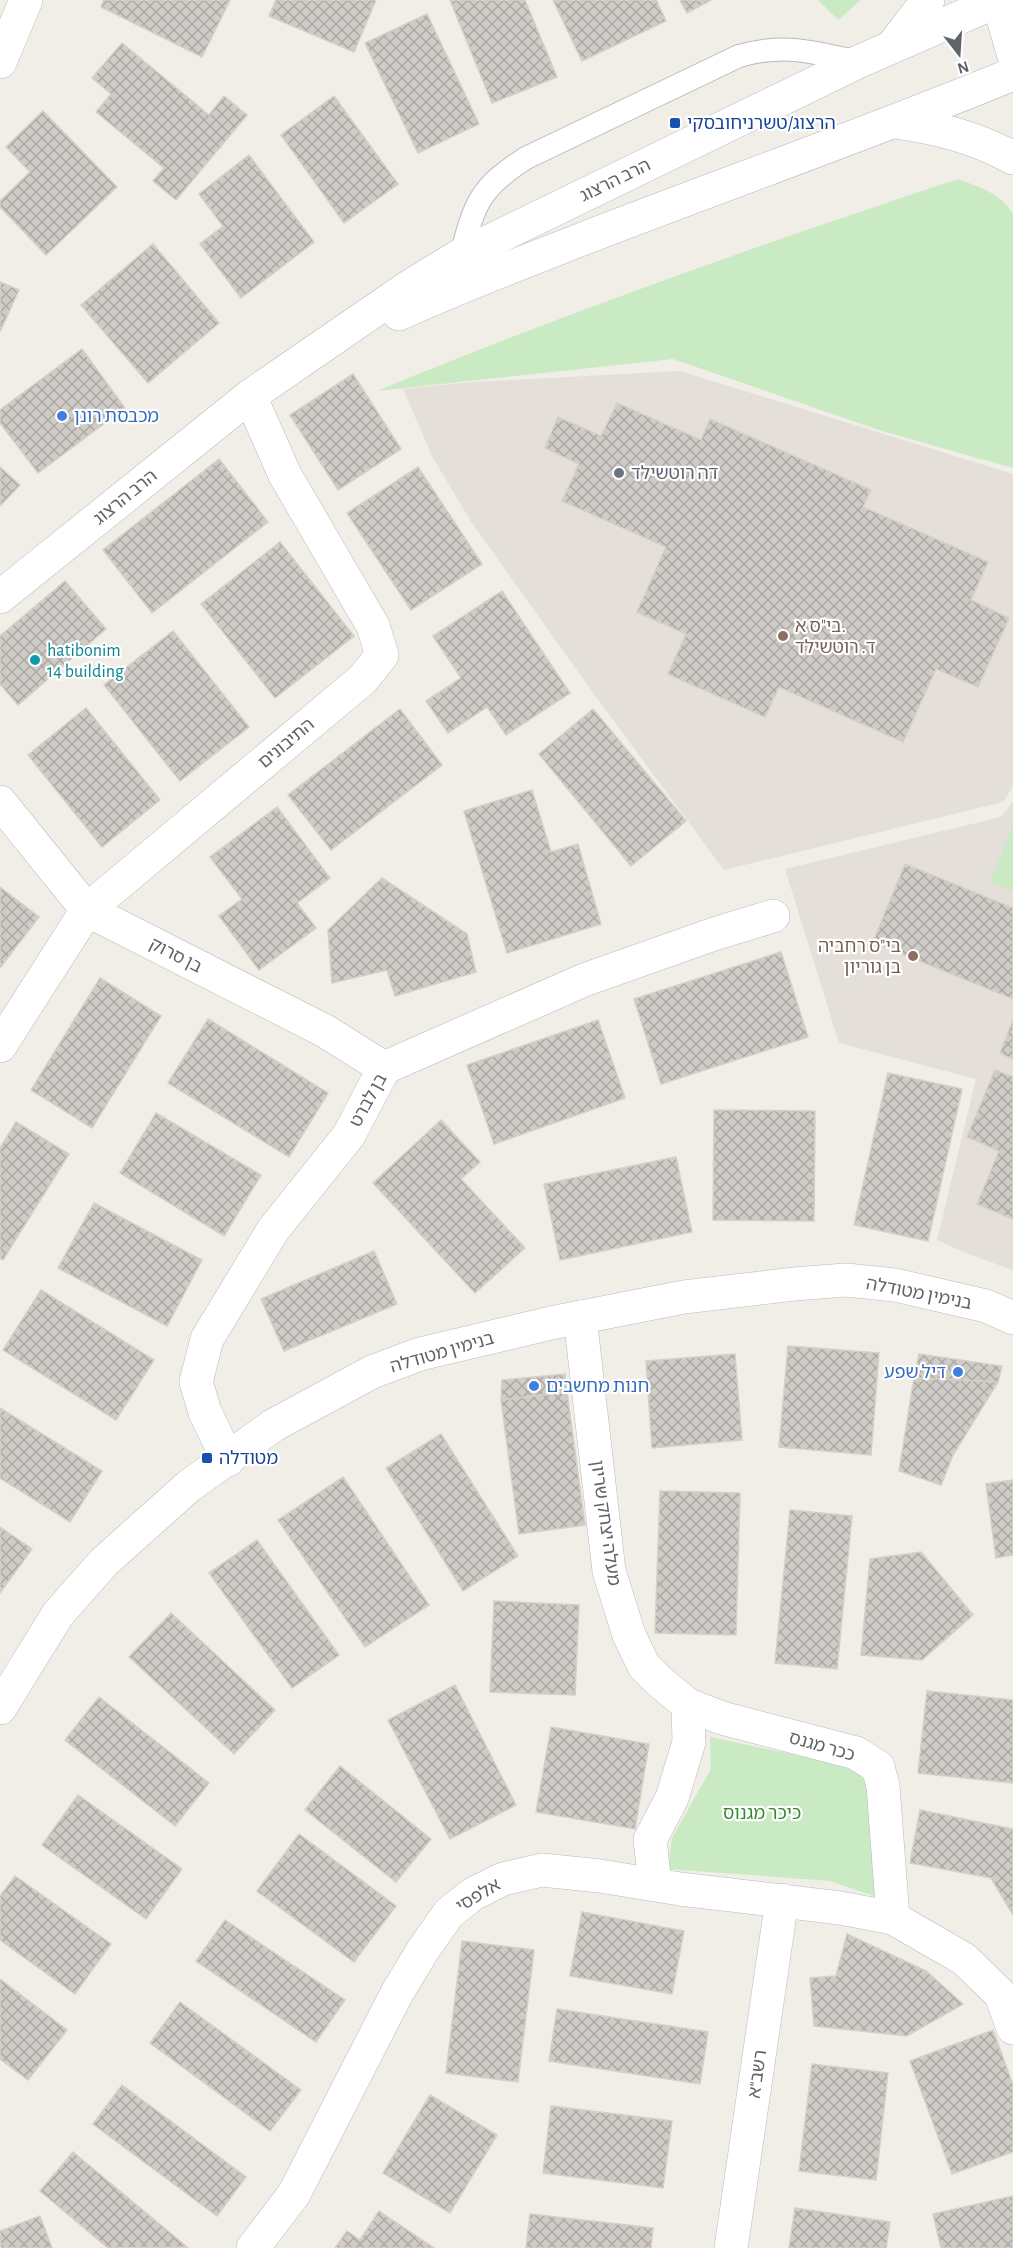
<svg xmlns="http://www.w3.org/2000/svg" width="1013" height="2248" viewBox="0 0 1013 2248" font-family="'Alegreya Sans','Noto Sans Hebrew',sans-serif">
<style>
.education{fill:#e4dfd8}
.green{fill:#c9eac3}
.building{fill:url(#building-cross-hatch);stroke:#d7cfc5;stroke-width:1.5}
.lines{fill:none;stroke-linecap:round;stroke-linejoin:round}
.lane-casing{stroke:#b7bbbe;stroke-width:24}
.street-casing{stroke:#b7bbbe;stroke-width:34}
.secondary-casing{stroke:#b5bbbf;stroke-width:34}
.lane{stroke:#fff;stroke-width:22}
.street{stroke:#fff;stroke-width:33}
.secondary{stroke:#fff;stroke-width:33}
.transit-dot{fill:#1a4fb4;stroke:#fff;stroke-width:2}
.shop-dot{fill:#3f7fe0;stroke:#fff;stroke-width:2}
.worship-dot{fill:#6b7280;stroke:#fff;stroke-width:2}
.education-dot{fill:#8d6e63;stroke:#fff;stroke-width:2}
.culture-dot{fill:#0f9aa8;stroke:#fff;stroke-width:2}
.labels{text-anchor:middle;stroke-width:4.5;stroke-linejoin:round;paint-order:stroke}
.transit-label{font-size:18px;fill:#164399;stroke:#fff;text-anchor:start}
.street-label{font-size:18px;fill:#5e6468;stroke:#fff}
.shop-label{font-size:18px;fill:#366cbe;stroke:#fff;text-anchor:start}
.worship-label{font-size:18px;fill:#5b616d;stroke:#fff;text-anchor:start}
.education-label{font-size:18px;fill:#785e54;stroke:#fff;text-anchor:start}
.culture-label{font-size:18px;fill:#0d838f;stroke:#fff;text-anchor:start}
.park-label{font-size:18px;fill:#398630;stroke:#fff}
</style>
<defs>
<pattern id="building-cross-hatch" width="8" height="8" patternUnits="userSpaceOnUse" patternTransform="scale(1.5)"><rect width="8" height="8" fill="#cfcbc6"/><path d="M0 0l8 8M0 8l8-8" fill="none" stroke="#aba8a5"/></pattern>
</defs>
<rect width="100%" height="100%" fill="#f1eee7"/>
<g class="education">
<path d="M680,371L1013,474V786L1003,802L724,870L588,686L470,520L432,456L403,389L474,382Z"/>
<path d="M1013,801V1270L968,1254L937,1240L976,1079L839,1043L785,869L1001,817Z"/>
</g>
<g class="green">
<path d="M818,0H861L838,20Z"/>
<path d="M958,179C979,187 1001,193 1013,214V468L882,431L673,359L377,391C568,312 762,244 958,179Z"/>
<path d="M1013,826V891L990,882Z"/>
<path d="M710,1737L833,1763L859,1773L870,1790L880,1898L830,1881L668,1869L672,1838L711,1769Z"/>
</g>
<g class="building">
<path d="M104,0H230L202,57L101,7Z"/>
<path d="M276,0H376L354,52L269,16Z"/>
<path d="M450,0H525L557,77L492,103Z"/>
<path d="M553,0H656L666,21L582,61Z"/>
<path d="M680,0H711L687,13Z"/>
<path d="M427,14L479,124L418,153L365,43Z"/>
<path d="M122,43L209,115L224,96L247,115L176,200L153,181L164,168L96,112L111,94L92,78Z"/>
<path d="M334,96L398,184L344,223L281,135Z"/>
<path d="M43,111L117,187L46,255L0,207V201L30,172L6,147Z"/>
<path d="M249,155L314,242L241,298L200,244L223,226L199,194Z"/>
<path d="M153,244L219,323L148,383L81,305Z"/>
<path d="M0,282L19,290L0,332Z"/>
<path d="M82,349L125,408L38,473L0,423V410Z"/>
<path d="M353,374L401,449L338,490L290,415Z"/>
<path d="M617,403L701,440L710,419L871,490L863,507L988,562L971,600L1009,618L978,687L936,669L903,742L779,687L765,717L668,674L686,634L637,612L666,547L562,501L579,464L545,448L558,417L601,436Z"/>
<path d="M219,459L268,522L152,613L103,550Z"/>
<path d="M0,467L20,485L0,506Z"/>
<path d="M418,467L482,564L411,610L347,513Z"/>
<path d="M280,542L354,636L275,698L201,604Z"/>
<path d="M65,581L106,629L18,705L0,684V636Z"/>
<path d="M502,591L570,693L506,735L487,707L448,733L426,701L461,678L433,636Z"/>
<path d="M173,631L249,727L180,781L104,685Z"/>
<path d="M86,708L160,800L102,847L28,755Z"/>
<path d="M400,709L442,765L331,850L288,795Z"/>
<path d="M593,709L686,821L631,866L539,754Z"/>
<path d="M532,790L551,852L578,844L601,924L507,953L464,811Z"/>
<path d="M277,807L330,878L297,903L316,928L259,970L219,916L242,899L210,857Z"/>
<path d="M905,864L1013,908V999L873,942Z"/>
<path d="M382,878L467,934L476,972L395,996L387,970L332,983L328,930Z"/>
<path d="M0,887L39,917L0,968Z"/>
<path d="M781,952L808,1037L661,1084L634,999Z"/>
<path d="M100,978L161,1016L92,1128L31,1090Z"/>
<path d="M208,1019L328,1093L289,1157L168,1083Z"/>
<path d="M598,1020L625,1098L494,1144L467,1065Z"/>
<path d="M1013,1020V1059L1000,1053Z"/>
<path d="M995,1070L1013,1077V1219L977,1204L999,1151L967,1137Z"/>
<path d="M888,1073L962,1089L928,1241L854,1225Z"/>
<path d="M714,1110L815,1111L814,1221L713,1220Z"/>
<path d="M156,1113L261,1175L224,1236L120,1173Z"/>
<path d="M441,1120L480,1162L461,1179L525,1248L475,1293L373,1183Z"/>
<path d="M16,1122L69,1154L3,1260L0,1258V1148Z"/>
<path d="M676,1157L692,1232L560,1260L544,1184Z"/>
<path d="M94,1203L202,1260L167,1326L58,1268Z"/>
<path d="M374,1251L397,1304L284,1351L261,1299Z"/>
<path d="M41,1290L154,1360L116,1420L3,1350Z"/>
<path d="M788,1346L879,1353L871,1455L779,1447Z"/>
<path d="M735,1354L742,1440L652,1448L646,1361Z"/>
<path d="M919,1354L1002,1366L998,1382L914,1378Z"/>
<path d="M565,1374L567,1392L501,1400L502,1380Z"/>
<path d="M914,1378L998,1382L953,1455L941,1485L899,1471Z"/>
<path d="M567,1392L585,1525L519,1534L501,1400Z"/>
<path d="M0,1408L102,1471L70,1522L0,1478Z"/>
<path d="M441,1434L518,1556L463,1591L386,1468Z"/>
<path d="M343,1477L429,1605L365,1647L278,1520Z"/>
<path d="M1013,1480V1555L996,1558L986,1484Z"/>
<path d="M660,1491L740,1493L736,1635L655,1633Z"/>
<path d="M790,1510L852,1516L837,1669L775,1663Z"/>
<path d="M0,1527L32,1549L0,1593Z"/>
<path d="M257,1540L339,1655L292,1688L209,1573Z"/>
<path d="M921,1552L973,1615L922,1660L861,1655L870,1559Z"/>
<path d="M494,1601L579,1605L575,1695L490,1692Z"/>
<path d="M171,1613L275,1710L234,1754L129,1657Z"/>
<path d="M455,1685L516,1805L450,1839L388,1720Z"/>
<path d="M927,1691L1013,1700V1783L918,1773Z"/>
<path d="M99,1697L209,1783L175,1826L65,1740Z"/>
<path d="M551,1727L649,1744L635,1829L536,1812Z"/>
<path d="M340,1766L431,1839L396,1882L305,1810Z"/>
<path d="M78,1795L182,1869L146,1919L42,1845Z"/>
<path d="M920,1810L1013,1829V1915L991,1878L910,1863Z"/>
<path d="M299,1834L396,1906L354,1962L257,1891Z"/>
<path d="M15,1876L111,1944L75,1994L0,1940V1896Z"/>
<path d="M582,1912L684,1931L672,1994L570,1976Z"/>
<path d="M225,1920L345,2000L316,2042L196,1961Z"/>
<path d="M847,1934L926,1971L963,2004L907,2036L814,2026L810,1978L836,1976Z"/>
<path d="M462,1941L534,1950L518,2082L446,2073Z"/>
<path d="M0,1979L67,2030L28,2080L0,2059Z"/>
<path d="M180,2002L301,2090L270,2131L150,2043Z"/>
<path d="M557,2009L708,2032L700,2084L549,2061Z"/>
<path d="M993,2030L1013,2085V2152L952,2174L910,2061Z"/>
<path d="M812,2064L888,2073L876,2180L799,2171Z"/>
<path d="M122,2085L246,2177L217,2216L93,2124Z"/>
<path d="M430,2095L497,2135L450,2213L383,2173Z"/>
<path d="M551,2106L672,2121L663,2188L543,2173Z"/>
<path d="M73,2152L187,2247L108,2248L40,2191Z"/>
<path d="M1013,2196V2248H941L933,2214Z"/>
<path d="M795,2208L890,2222L886,2248H789Z"/>
<path d="M379,2211L434,2248H335L347,2231L360,2240Z"/>
<path d="M530,2214L653,2228L651,2248H526Z"/>
<path d="M40,2216L52,2248H1L0,2231Z"/>
</g>
<g class="lines">
<defs>
<path id="lane" d="M461,255C475,203 479,188 526,158L739,56C783,43 814,52 858,62"/>
<g id="street">
<path d="M0,62L26,0"/>
<path d="M0,802L87,910L325,1031L384,1068"/>
<path d="M0,1046L87,910L363,679L382,655L373,626L285,475L250,396"/>
<path d="M580,1317L609,1571L629,1635L644,1666L659,1681L688,1705L722,1718L856,1753L878,1767L883,1786L893,1918"/>
<path d="M228,1460L205,1412L196,1382L207,1339L273,1230L349,1135L384,1068L584,980L714,934L773,916"/>
<path d="M0,1708L58,1614L104,1562L189,1486L274,1425L372,1372L420,1354L551,1323L684,1297L794,1284L846,1280L895,1285L986,1306L1013,1318"/>
<path d="M655,1884L650,1840L672,1798L689,1742L688,1705"/>
<path d="M253,2248L294,2194L397,1993L423,1950L449,1913L473,1894L503,1879L542,1870L600,1876L680,1889L840,1908L893,1918L964,1959L1001,1995L1013,2028"/>
<path d="M731,2248L782,1900"/>
</g>
<g id="secondary">
<path d="M998,0L1013,53"/>
<path d="M894,44L928,0"/>
<path d="M895,122C937,128 975,137 1013,158"/>
<path d="M399,314C458,287 519,264 580,240C724,184 870,133 1013,74"/>
<path d="M0,597L250,396L410,286L461,255L858,62L1000,0"/>
</g>
</defs>
<use href="#lane" class="lane-casing"/>
<use href="#street" class="street-casing"/>
<use href="#secondary" class="secondary-casing"/>
<use href="#lane" class="lane"/>
<use href="#street" class="street"/>
<use href="#secondary" class="secondary"/>
</g>
<g class="transit-dot">
<rect x="669" y="117" width="12" height="12" rx="3"/>
<rect x="201" y="1452" width="12" height="12" rx="3"/>
</g>
<g class="shop-dot">
<circle cx="62" cy="416" r="6"/>
<circle cx="958" cy="1372" r="6"/>
<circle cx="534" cy="1386" r="6"/>
</g>
<circle class="worship-dot" cx="619" cy="473" r="6"/>
<g class="education-dot">
<circle cx="783" cy="636" r="6"/>
<circle cx="913" cy="956" r="6"/>
</g>
<circle class="culture-dot" cx="35" cy="660" r="6"/>
<g class="labels">
<g class="transit-label">
<text x="687" y="129">הרצוג/טשרניחובסקי</text>
<text x="219" y="1464">מטודלה</text>
</g>
<g class="street-label">
<text transform="translate(615 180) rotate(-26)" y="6">הרב הרצוג</text>
<text transform="translate(125 497) rotate(-39)" y="6">הרב הרצוג</text>
<text transform="translate(286 743) rotate(-40)" y="6">התיבונים</text>
<text transform="translate(176 955) rotate(27)" y="6">בן סרוק</text>
<text transform="translate(368 1100) rotate(-61)" y="6">בן לברט</text>
<text transform="translate(919 1293) rotate(11)" y="6">בנימין מטודלה</text>
<text transform="translate(442 1352) rotate(-16)" y="6">בנימין מטודלה</text>
<text transform="translate(606 1523) rotate(82)" y="6">מעלה יצחק שריון</text>
<text transform="translate(822 1746) rotate(16)" y="6">ככר מגנס</text>
<text transform="translate(478 1895) rotate(-31)" y="6">אלפסי</text>
<text transform="translate(757 2074) rotate(-82)" y="6">רשב"א</text>
</g>
<g class="shop-label">
<text x="74" y="422">מכבסת רונן</text>
<text x="946" y="1378" text-anchor="end">דיל שפע</text>
<text x="546" y="1392">חנות מחשבים</text>
</g>
<g class="worship-label">
<text x="631" y="479">דה רוטשילד</text>
</g>
<g class="education-label">
<text x="795" y="632">בי"ס א.<tspan x="795" dy="21">ד. רוטשילד</tspan></text>
<text x="901" y="952" text-anchor="end">בי"ס רחביה<tspan x="901" dy="21">בן גוריון</tspan></text>
</g>
<g class="culture-label">
<text x="47" y="656">hatibonim<tspan x="47" dy="21">14 building</tspan></text>
</g>
<g class="park-label">
<text x="762" y="1819">כיכר מגנוס</text>
</g>
</g>
<g transform="translate(959 54) rotate(163)" stroke="#ffffff" stroke-width="4.5" paint-order="stroke">
<path d="M0-4.5L10 22L0 15L-10 22Z" fill="#5e6468"/>
<text y="-9" font-size="16" font-weight="bold" text-anchor="middle" fill="#5e6468">N</text>
</g>
</svg>
